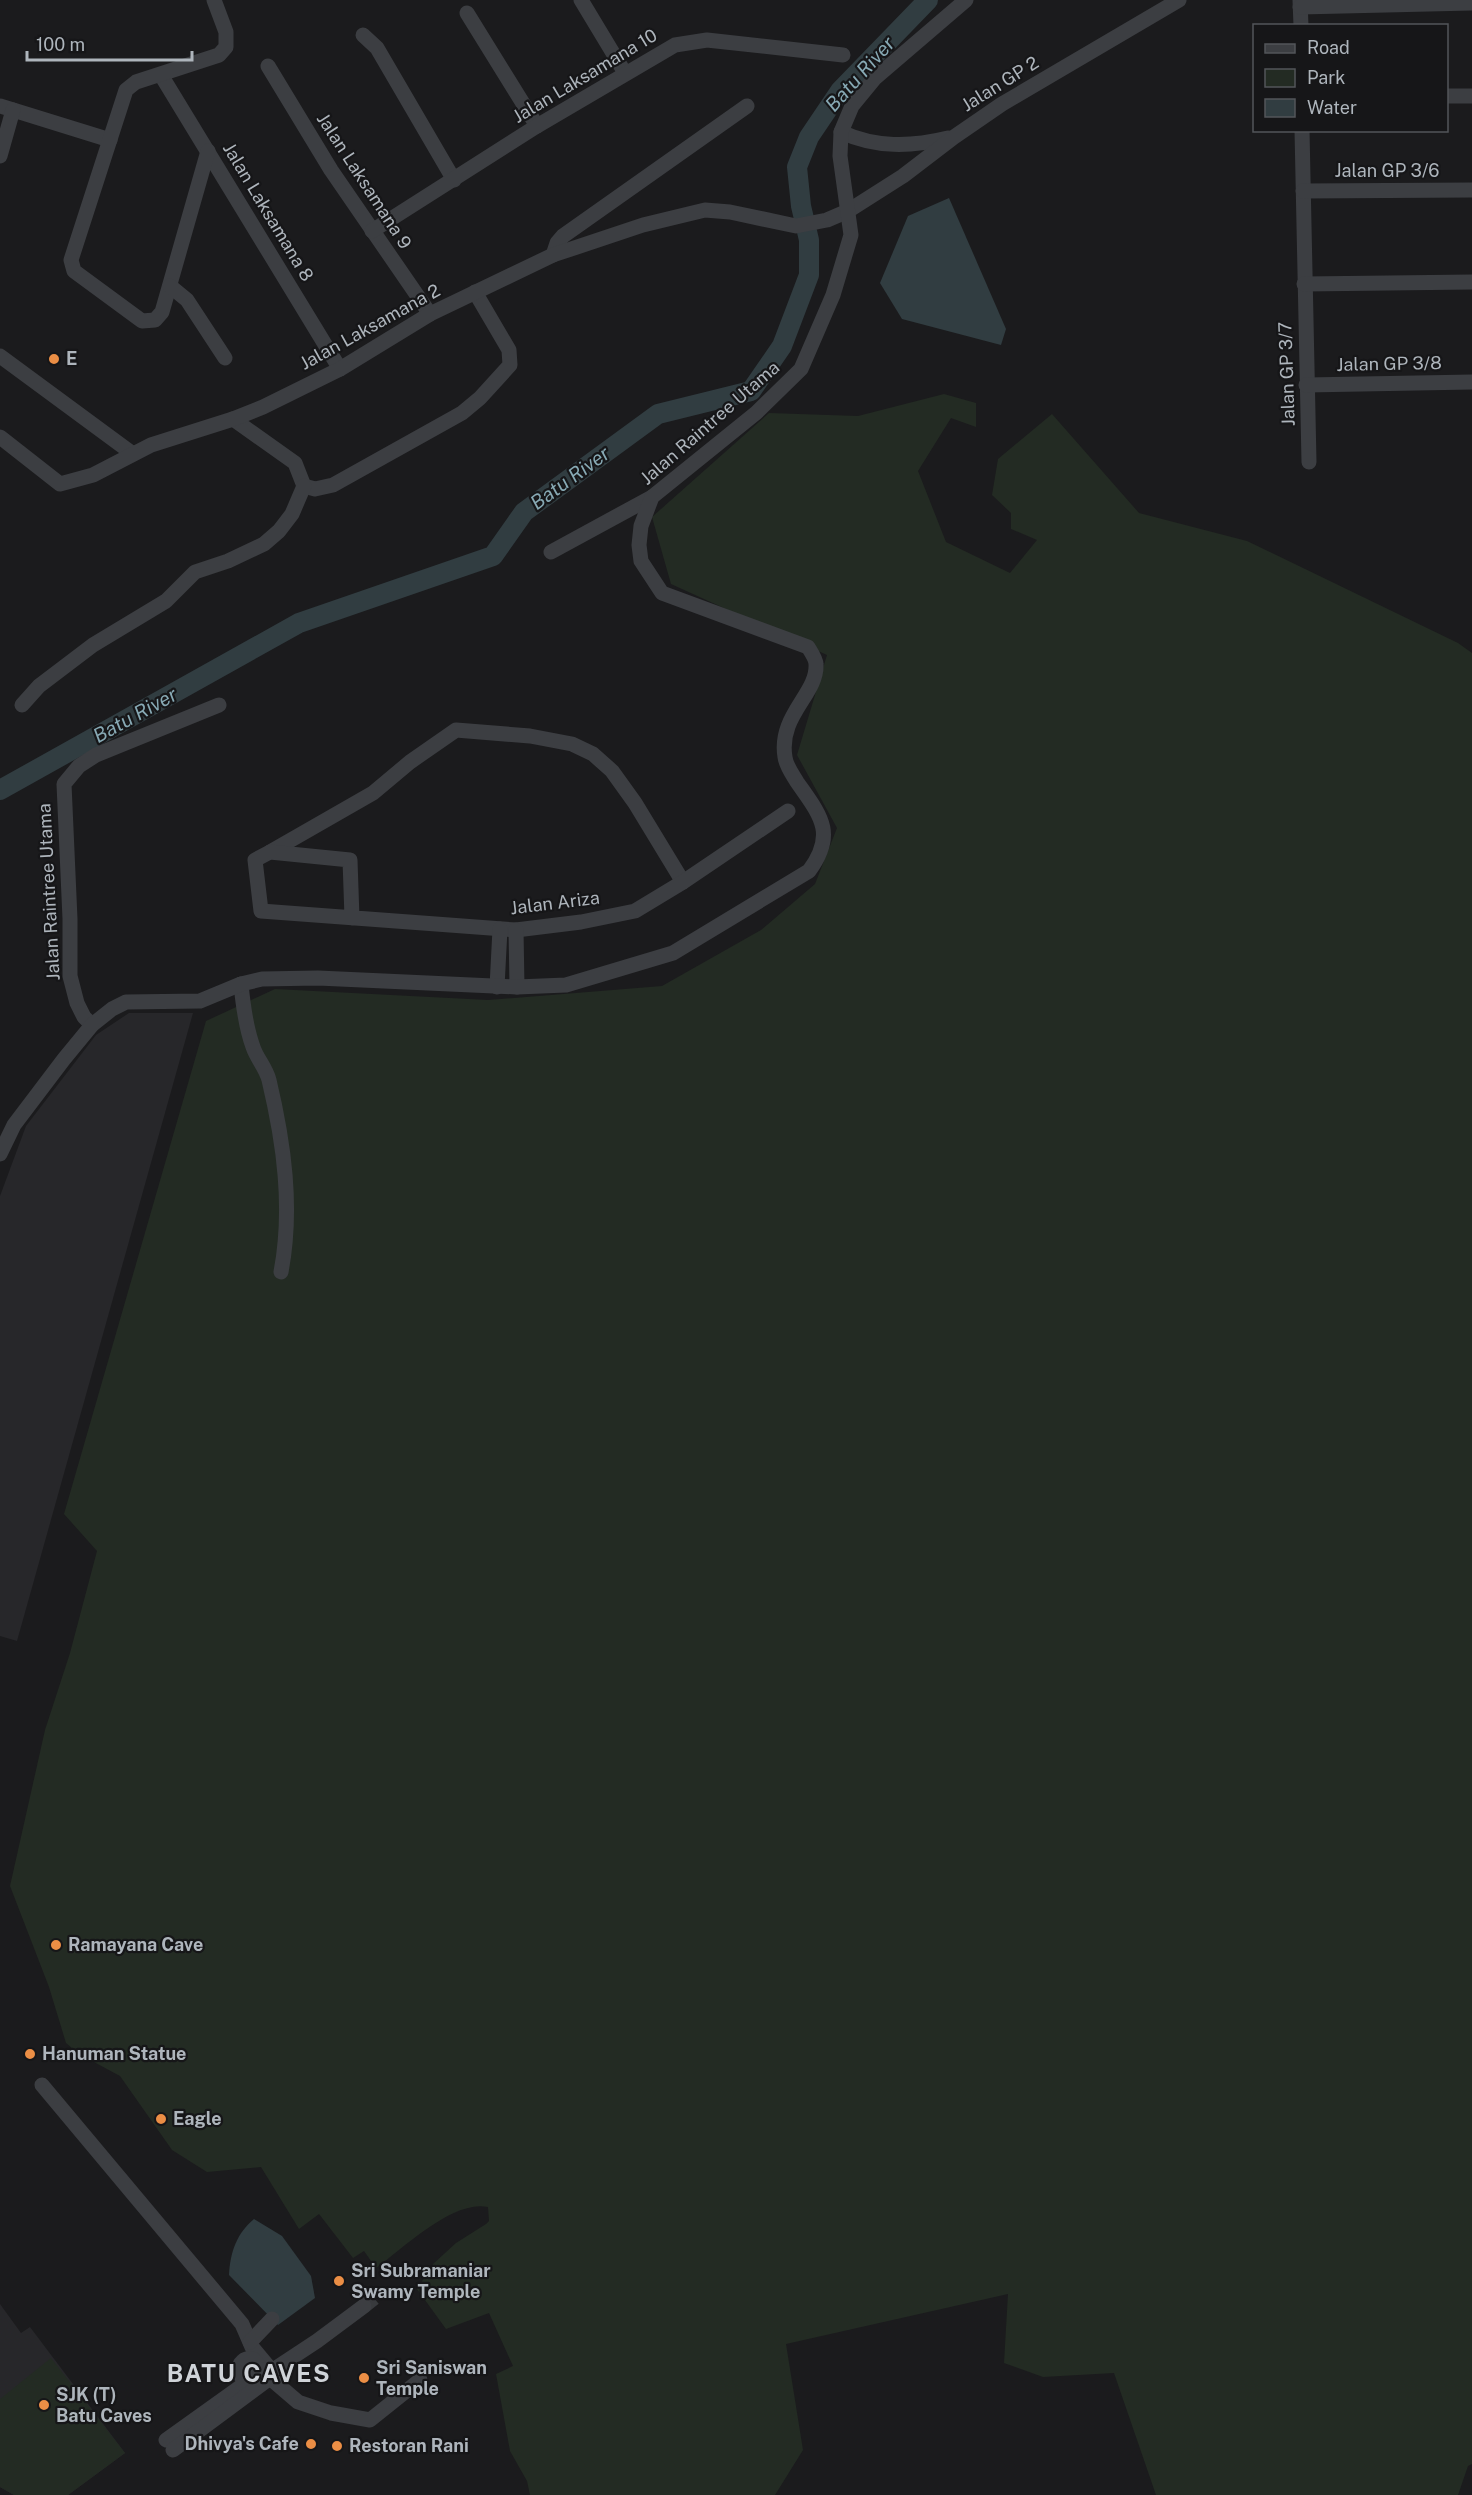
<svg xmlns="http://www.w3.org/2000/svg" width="1472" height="2495" viewBox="0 0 1472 2495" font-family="'Public Sans',sans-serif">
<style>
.built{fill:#27272a}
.green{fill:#232b23}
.water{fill:#313d41}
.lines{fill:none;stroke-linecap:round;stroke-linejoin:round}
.river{stroke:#313d41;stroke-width:20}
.minor-tunnel{stroke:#383a3d;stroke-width:15;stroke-dasharray:15 8;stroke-linecap:butt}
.minor{stroke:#3c3e42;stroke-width:15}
.poi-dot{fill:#eb8e45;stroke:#161618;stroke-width:2}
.labels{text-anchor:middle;stroke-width:4.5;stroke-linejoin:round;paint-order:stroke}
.street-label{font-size:18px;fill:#aeb5bc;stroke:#161618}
.poi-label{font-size:18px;font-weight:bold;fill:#aeb5bc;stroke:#161618;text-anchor:start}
.water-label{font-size:20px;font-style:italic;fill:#87a9b4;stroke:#161618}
.district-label{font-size:24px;font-weight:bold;letter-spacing:1.5px;fill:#cfd3d8;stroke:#161618}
</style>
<rect width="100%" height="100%" fill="#1b1b1d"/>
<g class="built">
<path d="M129,1013H193L17,1641L0,1636V1196L26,1126L96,1035Z"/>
<path d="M0,2304L21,2333L30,2327L125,2453L68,2495H14L0,2487Z"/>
</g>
<g class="green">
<path d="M944,394L976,403V427L951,418L918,471L946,542L1010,573L1037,540L1011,529V513L992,495L998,459L1052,414L1139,513L1247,541L1458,643L1472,653V2464L1468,2466L1458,2495H1156L1114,2373L1043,2377L1004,2363L1008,2294L786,2344L803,2450L775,2495H530L527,2481L510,2451L496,2374L513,2366L489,2313L446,2329L417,2289L433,2264L456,2243L486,2224L489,2221L488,2207C454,2199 403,2248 376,2268L364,2251L353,2258L319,2214L299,2229L261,2167L207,2172L172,2150L120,2076L79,2054L66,2043L49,1987L10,1886L45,1730L70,1653L97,1551L64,1514L206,1021L275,989L488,1000L662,986L761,930L815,884L837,828L797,755L827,655L671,584L652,517L769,413L858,416Z"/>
<path d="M51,2358L125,2453L68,2495H14L0,2487V2399Z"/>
</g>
<g class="water">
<path d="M949,198L1006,329L1001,345L902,319L880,283L908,216Z"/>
<path d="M254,2219L282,2236L311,2276L315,2298L278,2325L229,2275C230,2252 237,2233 254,2219Z"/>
</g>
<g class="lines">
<path class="river" d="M0,790L299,623L493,556L524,512L658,414L751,391L782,346L809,275V240L801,206L797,167L809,137L840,91L928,0"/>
<path class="minor-tunnel" d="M364,2306L374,2298"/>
<g class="minor">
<path d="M581,0L625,73"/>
<path d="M1300,0L1301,26"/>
<path d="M1300,7L1472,3"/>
<path d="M467,13L537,126"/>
<path d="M363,35L377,48L454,180"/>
<path d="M268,66L331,170L430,314"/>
<path d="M161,75L340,369"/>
<path d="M1446,96H1472"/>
<path d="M0,106L110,140"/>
<path d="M1302,130L1309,462"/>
<path d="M841,132C876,148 911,147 948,138"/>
<path d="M208,151L162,312L155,320L142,321L74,271L71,260L126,90L136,82L219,55L226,47V32L214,0"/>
<path d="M0,156L13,110"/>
<path d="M1303,191L1472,190"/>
<path d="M372,231L537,126L675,45L707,40L843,55"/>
<path d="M553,255L557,243L563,236L747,106"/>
<path d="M1304,284L1472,282"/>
<path d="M170,286L187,300L225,358"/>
<path d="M0,356L133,454"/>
<path d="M1306,385L1472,382"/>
<path d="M233,419L295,463L304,486L315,489L333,485L462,413L480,398L510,365L509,350L475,292"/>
<path d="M0,437L60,484L93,475L151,445L233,419L263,407L340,369L430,314L553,255L643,225L705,210L730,212L796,226L827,220L848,211L903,176L954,137L1002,104L1179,0"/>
<path d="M551,552L652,497"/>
<path d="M22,705L39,686L93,645L166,601L195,572L228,561L264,544L279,531L292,514L304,486"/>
<path d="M270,852L373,793L410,762L456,730L530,736L572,744L593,754L612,771L635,803L683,882"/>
<path d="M352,918L350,860L270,852L255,860L261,911L516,930L581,922L635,911L683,882L788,811"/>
<path d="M516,930L517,987"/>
<path d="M241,984C243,1005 246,1028 253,1047C257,1059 266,1068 269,1080C284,1143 293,1208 281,1272"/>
<path d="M497,987L500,929"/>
<path d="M92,1025L84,1017L77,1003L70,976V919L64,784L79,766L96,755L219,705"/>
<path d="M0,1154L14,1125L64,1059L92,1025L112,1009L126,1002L200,1001L241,984L262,979L318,978L517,987L566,985L673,953L809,871C837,833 820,815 797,782C793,775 786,766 785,757C778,715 818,694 816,664C816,659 811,652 808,647L662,593L641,561L639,545L641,526L652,497L756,413L801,369L833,295L851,235L840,156L841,132L852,106L875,78L966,0"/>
<path d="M42,2085L242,2324L252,2347L272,2371"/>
<path d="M250,2342L272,2319"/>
<path d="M267,2374L317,2341L364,2306"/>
<path d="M245,2383L238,2371C239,2363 244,2357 253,2359L270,2378L298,2402L331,2413L370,2420L420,2380"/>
<path d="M166,2440L264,2370"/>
<path d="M173,2450L270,2378"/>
</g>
</g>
<g class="poi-dot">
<circle cx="54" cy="359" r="6"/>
<circle cx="56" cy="1945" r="6"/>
<circle cx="30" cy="2054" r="6"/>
<circle cx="161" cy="2119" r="6"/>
<circle cx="339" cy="2281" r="6"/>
<circle cx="364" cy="2378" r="6"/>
<circle cx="44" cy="2405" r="6"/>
<circle cx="311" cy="2444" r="6"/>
<circle cx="337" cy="2446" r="6"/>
</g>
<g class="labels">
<g class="street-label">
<text transform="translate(585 76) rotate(-31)" y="6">Jalan Laksamana 10</text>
<text transform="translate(1000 84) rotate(-32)" y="6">Jalan GP 2</text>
<text x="1387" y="177">Jalan GP 3/6</text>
<text transform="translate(364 181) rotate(57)" y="6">Jalan Laksamana 9</text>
<text transform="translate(268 212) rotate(59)" y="6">Jalan Laksamana 8</text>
<text transform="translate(370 327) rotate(-29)" y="6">Jalan Laksamana 2</text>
<text transform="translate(1389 364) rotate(-1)" y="6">Jalan GP 3/8</text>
<text transform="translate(1287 374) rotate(-92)" y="6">Jalan GP 3/7</text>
<text transform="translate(710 423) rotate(-41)" y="6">Jalan Raintree Utama</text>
<text transform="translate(49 892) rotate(-93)" y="6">Jalan Raintree Utama</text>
<text transform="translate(555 903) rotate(-7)" y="6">Jalan Ariza</text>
</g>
<g class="poi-label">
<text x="66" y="365">E</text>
<text x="68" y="1951">Ramayana Cave</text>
<text x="42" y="2060">Hanuman Statue</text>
<text x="173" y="2125">Eagle</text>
<text x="351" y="2277">Sri Subramaniar<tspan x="351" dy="21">Swamy Temple</tspan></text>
<text x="376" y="2374">Sri Saniswan<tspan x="376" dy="21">Temple</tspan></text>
<text x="56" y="2401">SJK (T)<tspan x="56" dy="21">Batu Caves</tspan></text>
<text x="299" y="2450" text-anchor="end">Dhivya's Cafe</text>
<text x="349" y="2452">Restoran Rani</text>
</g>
<g class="water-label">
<text transform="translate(860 74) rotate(-48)" y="7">Batu River</text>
<text transform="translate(570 478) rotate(-36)" y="7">Batu River</text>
<text transform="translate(135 715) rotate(-29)" y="7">Batu River</text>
</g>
<g class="district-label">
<text x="249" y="2382">BATU CAVES</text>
</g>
</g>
<rect x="1253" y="24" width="195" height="108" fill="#161618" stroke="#53565a" stroke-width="1.5"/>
<rect x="1265" y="44" width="30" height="9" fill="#3c3e42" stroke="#53565a" stroke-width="1.5"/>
<text x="1307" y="54" font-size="18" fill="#aeb5bc">Road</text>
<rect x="1265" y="69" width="30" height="18" fill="#232b23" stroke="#53565a" stroke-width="1.5"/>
<text x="1307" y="84" font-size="18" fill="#aeb5bc">Park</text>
<rect x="1265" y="99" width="30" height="18" fill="#313d41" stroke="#53565a" stroke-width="1.5"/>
<text x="1307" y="114" font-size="18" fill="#aeb5bc">Water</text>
<path d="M27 51v9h165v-9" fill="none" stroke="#aeb5bc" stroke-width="3"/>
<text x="36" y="51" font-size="18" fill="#aeb5bc" stroke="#161618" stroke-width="4.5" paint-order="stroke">100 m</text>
</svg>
